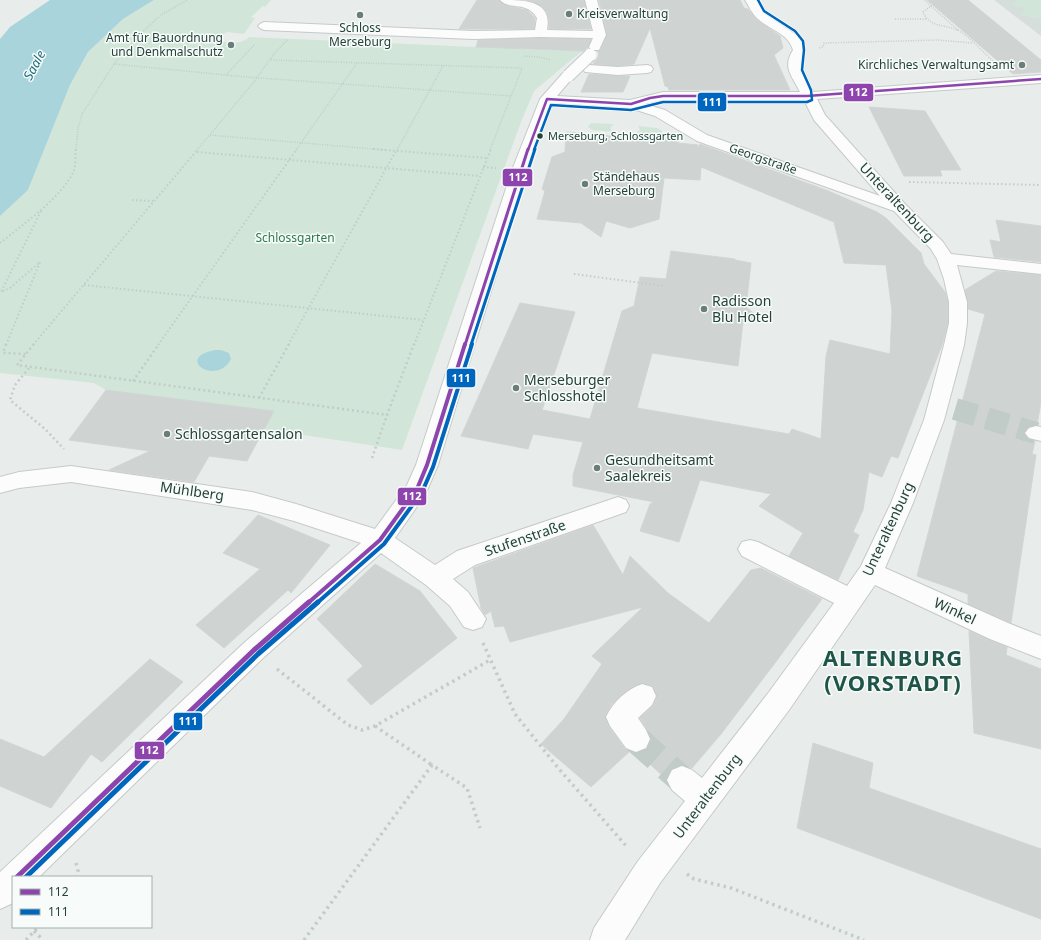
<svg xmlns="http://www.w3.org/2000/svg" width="1041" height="940" viewBox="0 0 1041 940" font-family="'Noto Sans',sans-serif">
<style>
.built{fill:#d6dedb}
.green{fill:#d1e6d8}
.water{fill:#a9d4db}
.building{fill:#cfd4d2;stroke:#d1d6d4}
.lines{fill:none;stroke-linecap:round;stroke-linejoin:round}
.minor-tunnel-far1{stroke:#c1cbc8;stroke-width:22;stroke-dasharray:22 11;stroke-linecap:butt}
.minor-tunnel{stroke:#c1cbc8;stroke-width:28;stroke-dasharray:28 14;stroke-linecap:butt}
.minor-casing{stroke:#c5cac8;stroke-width:2}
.path-far3{stroke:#c3ccca;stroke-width:1.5;stroke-dasharray:1 1.5;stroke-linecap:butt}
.path-far2{stroke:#c3ccca;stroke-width:2;stroke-dasharray:1.5 2.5;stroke-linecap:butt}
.path-far1{stroke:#c3ccca;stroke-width:2.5;stroke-dasharray:2 3;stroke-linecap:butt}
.path{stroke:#c3ccca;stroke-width:3.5;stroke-dasharray:2.5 4;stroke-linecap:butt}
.minor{fill:#fcfcfc;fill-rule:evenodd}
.minor-bridge-casing{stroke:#c5cac8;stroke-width:14;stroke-linecap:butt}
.path-bridge{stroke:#c3ccca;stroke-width:1.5;stroke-dasharray:1 1.5;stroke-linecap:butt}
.minor-bridge{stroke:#fcfcfc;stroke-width:12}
.bus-1-far3-casing{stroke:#f7fbf9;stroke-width:4}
.bus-1-far2-casing{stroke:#f7fbf9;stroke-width:5.5}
.bus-1-far1-casing{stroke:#f7fbf9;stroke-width:7}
.bus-1-casing{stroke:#f7fbf9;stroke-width:8}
.bus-2-far3-casing{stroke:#f7fbf9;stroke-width:4}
.bus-2-far2-casing{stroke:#f7fbf9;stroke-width:5.5}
.bus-2-far1-casing{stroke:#f7fbf9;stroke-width:7}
.bus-2-casing{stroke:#f7fbf9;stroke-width:8}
.bus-1-far3{stroke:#8e44ad;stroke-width:2.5}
.bus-1-far2{stroke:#8e44ad;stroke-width:3}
.bus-1-far1{stroke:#8e44ad;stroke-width:4}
.bus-1{stroke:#8e44ad;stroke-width:5}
.bus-2-far3{stroke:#0065bd;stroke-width:2.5}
.bus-2-far2{stroke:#0065bd;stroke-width:3}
.bus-2-far1{stroke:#0065bd;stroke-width:4}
.bus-2{stroke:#0065bd;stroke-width:5}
.poi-dot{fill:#697e78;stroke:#f7fbf9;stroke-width:1.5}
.bus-dot{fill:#24423a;stroke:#f7fbf9;stroke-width:1.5}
.labels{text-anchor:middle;stroke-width:3;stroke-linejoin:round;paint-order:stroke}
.far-bus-label{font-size:11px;fill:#24423a;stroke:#f7fbf9;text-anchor:start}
.far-poi-label{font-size:12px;fill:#24423a;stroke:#f7fbf9;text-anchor:start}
.far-street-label{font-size:12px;fill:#24423a;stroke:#f7fbf9}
.far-park-label{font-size:12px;fill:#2d7a4b;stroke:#f7fbf9}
.far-water-label{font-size:13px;font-style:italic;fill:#1c6f80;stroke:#f7fbf9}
.street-label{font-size:14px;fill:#24423a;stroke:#f7fbf9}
.poi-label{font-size:14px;fill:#24423a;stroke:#f7fbf9;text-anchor:start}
.near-district-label{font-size:22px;font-weight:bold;letter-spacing:1px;fill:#1f5548;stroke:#f7fbf9}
.line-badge{stroke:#f7fbf9;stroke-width:1.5}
.badge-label{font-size:11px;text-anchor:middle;font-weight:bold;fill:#fff}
</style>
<rect width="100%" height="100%" fill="#e8edeb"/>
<path class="built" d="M994,0H1041V36Z"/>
<g class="green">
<path d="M154,0H271L265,7L263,6L251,17L255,18L244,34L227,32L216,38C224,44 242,45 249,37L499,48L500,47L533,50L582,51L534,91L521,122L402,450L264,429L273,411L106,390L94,383L0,373V216L28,190L70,85L88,52L123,19Z"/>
<path d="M1016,0H1041V19L1020,15L1026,8L1012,5Z"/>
<path d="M591,123L614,124L610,128L613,132L593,130L588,127Z"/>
<path d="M638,126L657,128L662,131V133L656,135L636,134L640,130Z"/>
</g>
<g class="water">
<path d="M50,0H154L123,19L88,52L70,85L28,190L0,216V39L10,27Z"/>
<path d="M215,350H221L229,353L231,359C217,387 173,358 215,350Z"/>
</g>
<g class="building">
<path d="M477,0H499L508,6L527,10L535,18L534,29H459Z"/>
<path d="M526,0H584L591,29H549V20L547,12L542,6Z"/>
<path d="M599,0H740L744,8L748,9L757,20L780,36L783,48L774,55L790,90H669L668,87L665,86L650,28L634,64L618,66L593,64L598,57L599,52H597L600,51L607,35Z"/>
<path d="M927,0H968L1041,60V72L1013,74Z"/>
<path d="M540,38L591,39L588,48L583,51L476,47L478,40Z"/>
<path d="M589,74L618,76H630L623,92H581Z"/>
<path d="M869,107L925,111L961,170H940L942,176H904Z"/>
<path d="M566,132L654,140L659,139L679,140L678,143L698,145V148L700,144L826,190L877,212L886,218L921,253L924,264L945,292L948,302V323L942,345L898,458L891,456L882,477L869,472L863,510L853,532L859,535L838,580L789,556L803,533L759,506L771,494L700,480L679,542L640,531L650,504L654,502L573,486V475L583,442L533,434L528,449L461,436L520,303L575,312L542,410L590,419L622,311L634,306L640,277L666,279L671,251L735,259V260L751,263L746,307L758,317L743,322L738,366L652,353L637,408L789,434L792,429L821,439L826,356L830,340L890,354L892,311L886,265L844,263L834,222L701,167L700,180L664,178L659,219L630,228L606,221L601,237L581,223L537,219L545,191L542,189L552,157L565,152Z"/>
<path d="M996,220L1041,226V262L994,257L990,240L1001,242Z"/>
<path d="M996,271L1041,275V402L1037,425L1029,427L1024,433L1028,439L1035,441L1032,454L1036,455L1011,623L968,604V594L917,576L985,314L968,309L965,290Z"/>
<path d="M106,390L274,411L247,461L209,456L194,482L109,470L150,451L69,440Z"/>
<path d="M258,515L330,545L291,593L288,590L224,648L196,625L260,569L223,553Z"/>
<path d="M593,525L623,575L630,556L668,593L709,623L751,570L761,568L822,599L775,663L721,734L692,768L681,765L671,769L666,779L638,753L647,749L651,740L647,729L640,718L653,706L657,697L653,686L642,683L630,688L620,696L611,705L605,716L609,727L625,749L630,751L591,787L541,744L564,719L602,664L592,656L643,607L510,642L504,626L495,627L491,611L485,615L481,608L473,568Z"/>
<path d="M375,564L420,591L457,638L371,705L347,680L363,666L317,619Z"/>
<path d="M969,631L1007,647L1006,655L1041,669V749L974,733Z"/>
<path d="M150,659L183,682L102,762L91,754L51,808L0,786V739L44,757Z"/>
<path d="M813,743L873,763L869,788L1041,849V919L797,828Z"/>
</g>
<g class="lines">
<path class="minor-tunnel-far1" d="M955,409L1036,433"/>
<path class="minor-tunnel" d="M636,739L682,780"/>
<defs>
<g id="minor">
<path d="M500,0C524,0 553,0 547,30L593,31L585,0H597L606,35L599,50H591L589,47L593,38L540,37L473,39L264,30L260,28L258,26L260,24L264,22L473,31L535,30L537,18C526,0 510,11 500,0Z"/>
<path d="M745,0H757L765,14L798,36L805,50C795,67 805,76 813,92L1041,75V83L817,99L825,115L905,204L943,242L951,254L1041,264V274L957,265L967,302V323L964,345L944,420L913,503L885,568L1008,623L1041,636V659L990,639L875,585L789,710L660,883L625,940H590L594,928L638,861L685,801L672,790L667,780L672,770L682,766L692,770L702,778L769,692L834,603L742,556L738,549L742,542L750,540L758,542L847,586L861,566L891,503L924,420L944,345L949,323V302L944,279L937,259L931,249L894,211L697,141L655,116L630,108L552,103L528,170L438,465L425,495L395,538L435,565L457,551L618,497L626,500L629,506L626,512L475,565L453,579L468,592L486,619L482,627L473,630L464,627L450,606L426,585L381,553L263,658L39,877H13V903L0,909V872L245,642L361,543L294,521L252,510L71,482L19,488L0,493V477L19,472L71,466L252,492L296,504L375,529L407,485L416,465L512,170L540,99L563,73H573L574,76L557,96L630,100L663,92H800C792,76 782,67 793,50C788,33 770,30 758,19C752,14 749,6 745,0ZM663,100H804L814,120L880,196L707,135L665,110L645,104Z"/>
<path d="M589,65L618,67L647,65L651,66L653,69L651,72L647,73L618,75L585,72L583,69L585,66Z"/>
<path d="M1036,426L1041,427V441L1029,438L1025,433L1029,428Z"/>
<path d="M642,684L652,687L656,696L652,705L638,718L646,730L650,739L646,748L636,752L626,748L610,726L606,717C613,702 627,689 642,684Z"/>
</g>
</defs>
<use href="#minor" class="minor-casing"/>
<g class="path-far3">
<path d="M925,0L931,6L923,12C930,28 944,24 957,30C966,33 985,54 993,61"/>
<path d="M931,6L958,30"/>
<path d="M895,19H926"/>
<path d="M819,48L823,47L824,43L938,40L972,43"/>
<path d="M524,56L539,57L551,60"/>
<path d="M271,60L522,68L490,150"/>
<path d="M114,64L246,77L511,96"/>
<path d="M226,75L255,44"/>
<path d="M210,135L385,150"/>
<path d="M76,150L78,128L82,114L114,64L138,36L161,15L187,0"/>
<path d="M197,150L253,83L273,55"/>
<path d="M296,150L357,63"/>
<path d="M397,150L443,66"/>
</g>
<g class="path-far2">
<path d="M373,149L486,158"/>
<path d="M197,152L479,176"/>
<path d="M483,167L496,168"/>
<path d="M909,182L1041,185"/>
<path d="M132,200L153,201"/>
<path d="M0,243C22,225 64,196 74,170C76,164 75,155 76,149"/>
<path d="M574,274L664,286"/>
<path d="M84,285L423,320"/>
<path d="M6,345L40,262L10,288L1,292L41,211"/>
<path d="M33,345L198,149"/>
<path d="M158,345L297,149"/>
<path d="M288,345L397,149"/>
<path d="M414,345L491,149"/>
</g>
<g class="path-far1">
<path d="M6,344L3,353L26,354"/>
<path d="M34,344L17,365L387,415L414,344"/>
<path d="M29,368L15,385L10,400L45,429L64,449"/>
<path d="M133,381L159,344"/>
<path d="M259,398L289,344"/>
<path d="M372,458L387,415"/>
</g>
<g class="path">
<path d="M483,643L515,714L559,769L628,848"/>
<path d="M277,669L348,725L362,730L375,726L490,660"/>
<path d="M375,726L432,765"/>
<path d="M76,863L78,871L77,877"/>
<path d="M687,874L694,879L731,888L864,940"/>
<path d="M34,931L43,940"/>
<path d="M26,940L38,927"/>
<path d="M304,940L432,765L467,788L480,828"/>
</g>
<use href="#minor" class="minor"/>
<defs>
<path id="minor-bridge" d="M568,76L590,55"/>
</defs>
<use href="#minor-bridge" class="minor-bridge-casing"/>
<path class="path-bridge" d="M273,55L288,39"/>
<use href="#minor-bridge" class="minor-bridge"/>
<defs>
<path id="bus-1-far3" d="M528,150L547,99L631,104L650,98L663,96H807L1041,79"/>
<path id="bus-1-far2" d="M465,345L528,149"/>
<path id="bus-1-far1" d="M308,603L380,540L417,489L427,465L465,344"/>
<path id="bus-1" d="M17,877L254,650L309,602"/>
<path id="bus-2-far3" d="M534,150L551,105L631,110L663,102H807L812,100L811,90L802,70L804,50L803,41L795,31L764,11L758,0"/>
<path id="bus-2-far2" d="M471,345L535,149"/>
<path id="bus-2-far1" d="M317,603L384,544L422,492L433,467L472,344"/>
<path id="bus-2" d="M26,877L258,654L318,602"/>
</defs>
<use href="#bus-1-far3" class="bus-1-far3-casing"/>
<use href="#bus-1-far2" class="bus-1-far2-casing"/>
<use href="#bus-1-far1" class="bus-1-far1-casing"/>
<use href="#bus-1" class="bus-1-casing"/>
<use href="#bus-2-far3" class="bus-2-far3-casing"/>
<use href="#bus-2-far2" class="bus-2-far2-casing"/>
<use href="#bus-2-far1" class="bus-2-far1-casing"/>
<use href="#bus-2" class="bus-2-casing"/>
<use href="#bus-1-far3" class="bus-1-far3"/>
<use href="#bus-1-far2" class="bus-1-far2"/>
<use href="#bus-1-far1" class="bus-1-far1"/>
<use href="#bus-1" class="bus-1"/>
<use href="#bus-2-far3" class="bus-2-far3"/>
<use href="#bus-2-far2" class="bus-2-far2"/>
<use href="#bus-2-far1" class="bus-2-far1"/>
<use href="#bus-2" class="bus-2"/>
</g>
<g class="poi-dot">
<circle cx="569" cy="14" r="4"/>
<circle cx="360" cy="15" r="4"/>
<circle cx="231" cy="45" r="4"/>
<circle cx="1022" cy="65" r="4"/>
<circle cx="585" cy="184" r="4"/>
<circle cx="704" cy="309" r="4"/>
<circle cx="516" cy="388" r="4"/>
<circle cx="167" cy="434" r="4"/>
<circle cx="597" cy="468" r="4"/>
</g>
<circle class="bus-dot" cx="540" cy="136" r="3.5"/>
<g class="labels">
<g class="far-bus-label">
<text x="548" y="140">Merseburg, Schlossgarten</text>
</g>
<g class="far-poi-label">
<text x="577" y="18">Kreisverwaltung</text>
<text x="360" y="32" text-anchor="middle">Schloss<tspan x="360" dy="14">Merseburg</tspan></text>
<text x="223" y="42" text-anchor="end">Amt für Bauordnung<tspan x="223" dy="14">und Denkmalschutz</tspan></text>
<text x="1014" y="69" text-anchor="end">Kirchliches Verwaltungsamt</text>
<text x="593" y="181">Ständehaus<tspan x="593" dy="14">Merseburg</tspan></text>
</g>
<g class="far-street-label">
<text transform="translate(763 159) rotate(19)" y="4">Georgstraße</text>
</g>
<g class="far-park-label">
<text x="295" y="242">Schlossgarten</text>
</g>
<g class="far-water-label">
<text transform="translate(34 65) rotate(-62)" y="5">Saale</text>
</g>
<g class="street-label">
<text transform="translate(897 202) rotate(47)" y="5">Unteraltenburg</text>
<text transform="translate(192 491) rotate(8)" y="5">Mühlberg</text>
<text transform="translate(888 529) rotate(-65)" y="5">Unteraltenburg</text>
<text transform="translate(525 538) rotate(-19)" y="5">Stufenstraße</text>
<text transform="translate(955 611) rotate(25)" y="5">Winkel</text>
<text transform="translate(707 796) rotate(-53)" y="5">Unteraltenburg</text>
</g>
<g class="poi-label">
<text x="712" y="306">Radisson<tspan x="712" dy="16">Blu Hotel</tspan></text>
<text x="524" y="385">Merseburger<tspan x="524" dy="16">Schlosshotel</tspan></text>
<text x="175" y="439">Schlossgartensalon</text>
<text x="605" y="465">Gesundheitsamt<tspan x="605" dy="16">Saalekreis</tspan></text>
</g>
<g class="near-district-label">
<text x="893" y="666">ALTENBURG<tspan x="893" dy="25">(VORSTADT)</tspan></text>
</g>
</g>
<g class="line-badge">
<rect x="843" y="83" width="31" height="19" rx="4" fill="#8e44ad"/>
<rect x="697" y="92" width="30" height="20" rx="4" fill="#0065bd"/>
<rect x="502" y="168" width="31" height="19" rx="4" fill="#8e44ad"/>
<rect x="446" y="368" width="30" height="20" rx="4" fill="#0065bd"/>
<rect x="397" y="487" width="30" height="19" rx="4" fill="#8e44ad"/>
<rect x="173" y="712" width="30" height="19" rx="4" fill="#0065bd"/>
<rect x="134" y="741" width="31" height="19" rx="4" fill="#8e44ad"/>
</g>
<g class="badge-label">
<text x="858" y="96">112</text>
<text x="712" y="106">111</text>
<text x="518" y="181">112</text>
<text x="461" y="382">111</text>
<text x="412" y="500">112</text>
<text x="188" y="725">111</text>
<text x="149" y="754">112</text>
</g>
<rect x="12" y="876" width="140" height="52" fill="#f7fbf9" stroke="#a3b1ad"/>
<rect x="20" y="889" width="20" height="6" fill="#8e44ad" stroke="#a3b1ad"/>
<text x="48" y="896" font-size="12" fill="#24423a">112</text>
<rect x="20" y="909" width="20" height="6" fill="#0065bd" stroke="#a3b1ad"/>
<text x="48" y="916" font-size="12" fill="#24423a">111</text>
</svg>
